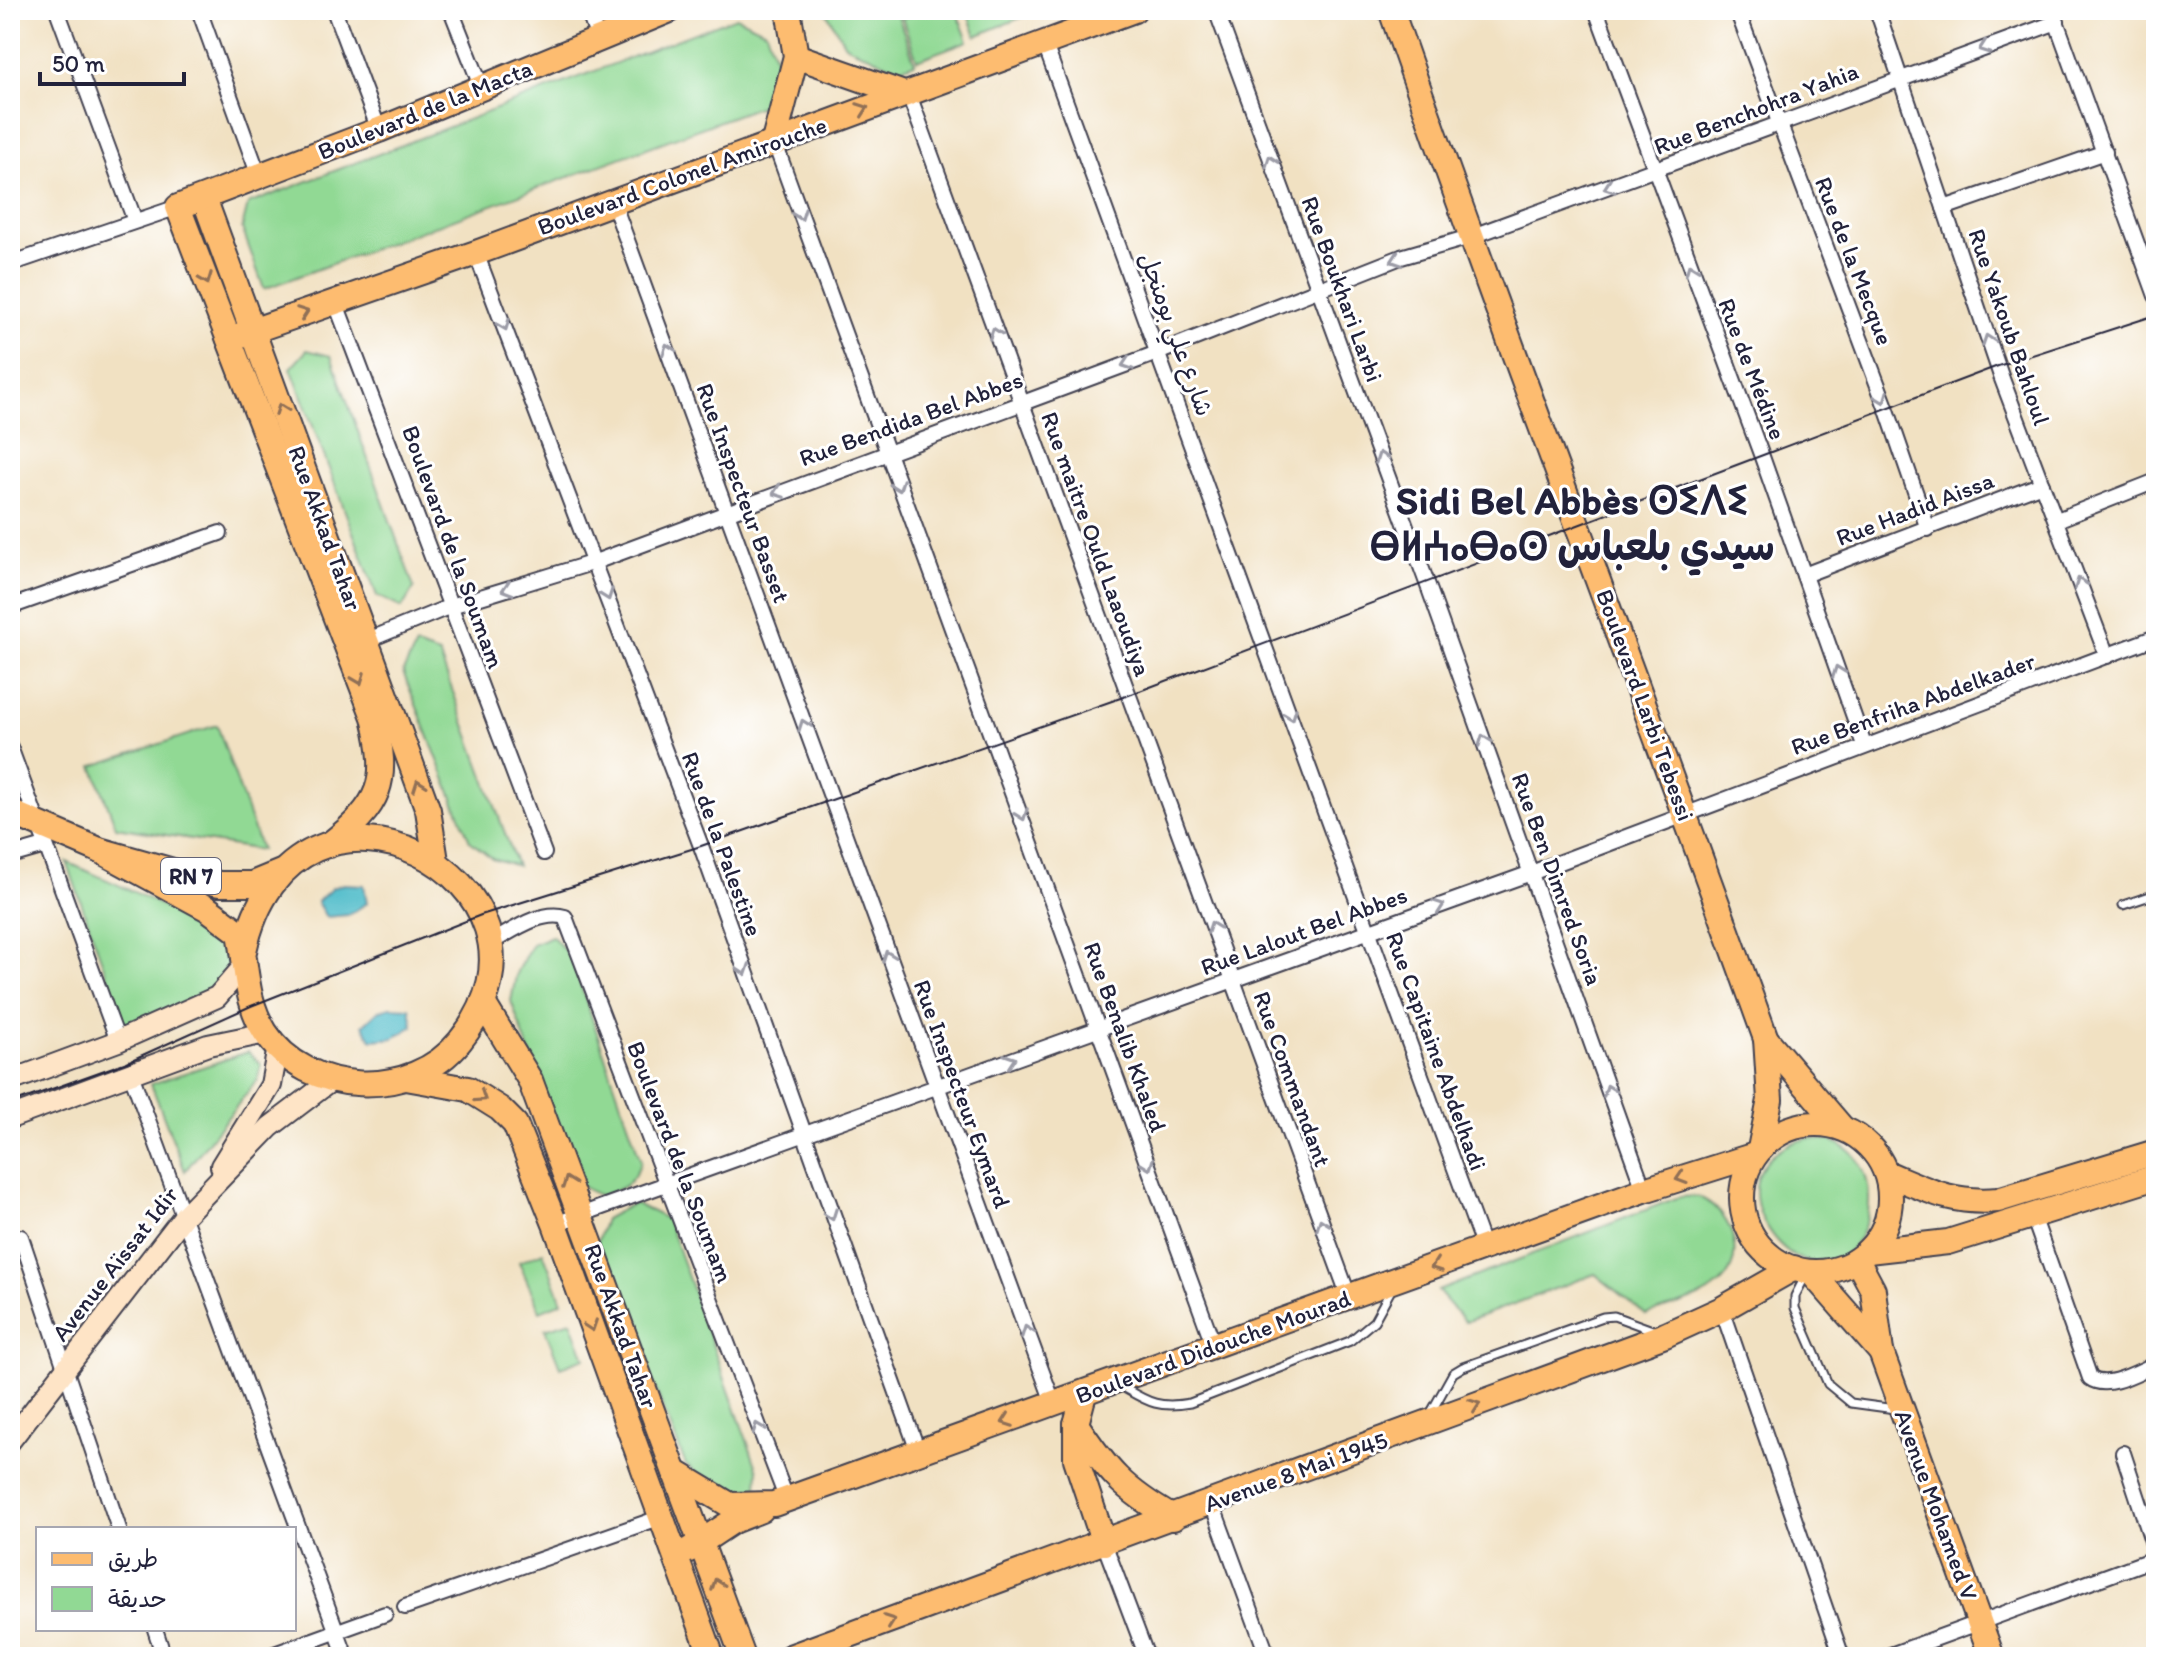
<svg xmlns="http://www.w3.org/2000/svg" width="2166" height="1667" viewBox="0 0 2166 1667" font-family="Itim,'Playpen Sans Arabic','Noto Sans Tifinagh',sans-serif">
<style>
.green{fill:#91d994;stroke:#5a7e68;stroke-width:2}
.water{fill:#4ebbc9;stroke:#386e82;stroke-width:2}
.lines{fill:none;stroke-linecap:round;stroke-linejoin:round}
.service-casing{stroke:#413f4f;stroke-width:11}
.minor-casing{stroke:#413f4f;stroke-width:18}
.secondary-casing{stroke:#413f4f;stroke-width:24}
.primary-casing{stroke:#413f4f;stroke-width:28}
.service{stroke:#fff;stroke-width:7}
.minor{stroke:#fff;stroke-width:14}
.secondary{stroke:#fee4c6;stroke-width:20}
.primary{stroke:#fdbc70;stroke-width:24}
.tram{stroke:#22223b;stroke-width:2}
.oneway{stroke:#9c9ca7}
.oneway2{stroke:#906f56}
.labels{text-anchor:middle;stroke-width:6;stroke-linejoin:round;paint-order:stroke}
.shield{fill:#fff;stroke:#646476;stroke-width:2}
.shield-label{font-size:22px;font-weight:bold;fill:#22223b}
.street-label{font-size:24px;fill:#22223b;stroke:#fff}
.town-label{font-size:40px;font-weight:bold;fill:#22223b;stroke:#fff}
</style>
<rect width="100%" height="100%" fill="#fff"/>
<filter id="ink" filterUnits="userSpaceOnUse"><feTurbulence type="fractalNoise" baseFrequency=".0125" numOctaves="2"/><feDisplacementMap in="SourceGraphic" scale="16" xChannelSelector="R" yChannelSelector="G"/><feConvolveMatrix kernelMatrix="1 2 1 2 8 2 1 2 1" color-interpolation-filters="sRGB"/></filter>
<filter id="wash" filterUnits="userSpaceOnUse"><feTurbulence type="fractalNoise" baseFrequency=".006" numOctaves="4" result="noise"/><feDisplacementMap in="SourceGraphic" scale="32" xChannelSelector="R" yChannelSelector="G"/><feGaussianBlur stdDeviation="1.8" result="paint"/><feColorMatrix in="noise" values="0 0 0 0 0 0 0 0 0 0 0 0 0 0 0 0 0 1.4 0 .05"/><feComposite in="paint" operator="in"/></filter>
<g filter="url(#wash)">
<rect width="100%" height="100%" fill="#f1e1c2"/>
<g class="green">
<path d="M825,10H903L897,13L915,63L898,69L845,45Z"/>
<path d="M923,10H956L968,41L917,60L902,18Z"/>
<path d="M966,10H1040L976,36Z"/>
<path d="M736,17L766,31L781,74L769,103L264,289L242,228L248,204Z"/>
<path d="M307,350L331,356L414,588L402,608L377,596L291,368Z"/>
<path d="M416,646L439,654L517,866L492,858L470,841L403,672Z"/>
<path d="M217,725L261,850L116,827L93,766Z"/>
<path d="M67,862C103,879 221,925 231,960C235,972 229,980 223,989L127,1033Z"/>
<path d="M552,936L571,957L641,1161C633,1185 623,1189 600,1196L577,1184L511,1001L517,971L532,944Z"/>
<path d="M248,1052L261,1064L258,1079L185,1171L151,1084Z"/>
<path d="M1810,1138C1817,1139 1827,1139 1834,1142C1871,1156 1877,1204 1860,1236C1811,1328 1684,1165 1810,1138Z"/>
<path d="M1679,1197C1686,1197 1697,1195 1703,1199C1735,1216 1748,1264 1716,1287C1698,1301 1667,1307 1646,1315L1595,1274L1465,1322L1438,1291Z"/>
<path d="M634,1203L667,1219L758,1471L757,1487L744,1493L718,1490L686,1465L597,1243L605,1219Z"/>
<path d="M543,1252L562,1302L540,1311L519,1262Z"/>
<path d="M571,1321L585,1358L560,1367L545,1329Z"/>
</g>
<g class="water">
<path d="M343,884L364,885L367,903L348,915L326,917L317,902L332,888Z"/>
<path d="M390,1007L410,1008L413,1026L394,1038L372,1040L363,1025L378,1011Z"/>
</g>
</g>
<g filter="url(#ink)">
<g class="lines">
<defs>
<g id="service">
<path d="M2123,905L2156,894"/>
<path d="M1807,1273L1795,1296V1308L1828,1384L1851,1403L1895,1409"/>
<path d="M1119,1385C1147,1401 1156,1409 1190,1403L1350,1341L1374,1321L1391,1290"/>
<path d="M1429,1416L1453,1373L1463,1367L1603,1317L1614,1316L1655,1331"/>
</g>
<g id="minor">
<path d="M57,10L135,221"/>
<path d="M199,10L259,176"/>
<path d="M334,10L379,130"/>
<path d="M451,10L481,86"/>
<path d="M588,10L598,39"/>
<path d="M1216,10L1427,583L1644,1190"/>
<path d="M1596,10L1761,454L1864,745"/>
<path d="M1737,10L1886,407L1928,529"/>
<path d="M1877,10L2002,379L2107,656"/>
<path d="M2052,10L2156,296"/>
<path d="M1044,42L1484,1248"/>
<path d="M908,92L1349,1297"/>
<path d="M774,141L1214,1346"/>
<path d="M613,202L1054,1405"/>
<path d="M1944,208L2105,152"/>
<path d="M476,253L701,846L919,1454"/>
<path d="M10,264L178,207"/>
<path d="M335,301L544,853"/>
<path d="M2057,520L2156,481"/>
<path d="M1804,575L2042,484"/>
<path d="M10,607L220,533"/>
<path d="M361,643L451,606L595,562L1160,352L1401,257L1470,237L2057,22"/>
<path d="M10,747L118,1041"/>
<path d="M10,856L45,846"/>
<path d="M488,944C510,933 540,909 565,917L787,1500"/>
<path d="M131,1074L346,1657"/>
<path d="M2032,1213L2090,1378C2107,1391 2139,1371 2156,1364"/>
<path d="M555,1224L1531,873L2156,637"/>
<path d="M21,1237L119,1529"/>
<path d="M1722,1309L1842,1657"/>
<path d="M2123,1453L2156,1553"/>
<path d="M1212,1504L1268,1657"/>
<path d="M1104,1543L1147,1657"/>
<path d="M405,1607L659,1518"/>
<path d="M155,1629L164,1657"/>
<path d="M266,1657L385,1614"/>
<path d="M1885,1657L2156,1558"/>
</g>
<g id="secondary">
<path d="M10,1081L118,1041L217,997L243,967"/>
<path d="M10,1118L208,1045L266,1033"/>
<path d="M221,1166L271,1085L278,1047"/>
<path d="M10,1441L184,1216L270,1127L332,1080"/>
</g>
<g id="primary">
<path d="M1391,10C1511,355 1643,695 1766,1039L1770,1100L1760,1149"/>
<path d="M796,56L904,94"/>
<path d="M774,141L796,56L788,10"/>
<path d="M204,198L428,810L436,861"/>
<path d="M229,339L476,253L1134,10"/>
<path d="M10,812L99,850L219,884H252L281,872"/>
<path d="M329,845C381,804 390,783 374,717L178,207L379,130L670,10"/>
<path d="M99,850L208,909L240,933C247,968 245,1000 265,1032C307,1097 412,1101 460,1041C588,882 292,729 244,951"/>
<path d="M483,1003L530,1080L743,1657"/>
<path d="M1766,1039L1842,1128"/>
<path d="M406,1078L468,1089L500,1109L515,1124L555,1224L712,1657"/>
<circle cx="1816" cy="1198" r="74"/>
<path d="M1886,1173C1927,1190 1952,1204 1998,1200L2156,1152"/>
<path d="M1868,1251L1948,1242L2156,1177"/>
<path d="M1857,1260L1873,1290L1881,1352L1992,1657"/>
<path d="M1811,1272L1881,1352"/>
<path d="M1084,1394L1076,1424C1107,1471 1124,1490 1173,1518"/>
<path d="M1076,1424V1459L1104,1543"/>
<path d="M675,1472L730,1505L774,1504L1644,1190L1755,1155"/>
<path d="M689,1550L733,1521L761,1510"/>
<path d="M790,1657L1665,1335L1722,1309L1794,1268"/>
</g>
</defs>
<use href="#service" class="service-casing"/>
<use href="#minor" class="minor-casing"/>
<use href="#secondary" class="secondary-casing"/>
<use href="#primary" class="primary-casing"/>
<use href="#service" class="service"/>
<use href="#minor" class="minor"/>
<use href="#secondary" class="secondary"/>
<use href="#primary" class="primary"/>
<path class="tram" d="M10,1104L127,1062L251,1006L481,915L701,846L1129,695L1998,366L2156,315"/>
</g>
<defs><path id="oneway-chevron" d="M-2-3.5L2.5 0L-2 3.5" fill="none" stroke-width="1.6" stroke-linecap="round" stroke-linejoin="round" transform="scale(2)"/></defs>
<g class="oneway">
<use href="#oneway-chevron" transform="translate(1984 48) rotate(160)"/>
<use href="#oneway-chevron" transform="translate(1271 161) rotate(-110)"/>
<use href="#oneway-chevron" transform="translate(1609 187) rotate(160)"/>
<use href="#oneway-chevron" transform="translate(800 215) rotate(70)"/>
<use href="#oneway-chevron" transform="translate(1396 260) rotate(161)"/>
<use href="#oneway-chevron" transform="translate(1691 269) rotate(-110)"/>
<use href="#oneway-chevron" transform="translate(504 325) rotate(69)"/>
<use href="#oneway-chevron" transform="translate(995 333) rotate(-110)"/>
<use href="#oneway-chevron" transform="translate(1988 340) rotate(-109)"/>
<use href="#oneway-chevron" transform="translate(668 349) rotate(-110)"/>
<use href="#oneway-chevron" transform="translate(1127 364) rotate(161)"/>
<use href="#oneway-chevron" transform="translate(1882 398) rotate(69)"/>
<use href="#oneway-chevron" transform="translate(1381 457) rotate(-110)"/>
<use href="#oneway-chevron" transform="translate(898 486) rotate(70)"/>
<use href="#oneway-chevron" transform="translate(778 492) rotate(160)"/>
<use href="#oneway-chevron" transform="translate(2080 583) rotate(-110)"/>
<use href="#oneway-chevron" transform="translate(507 589) rotate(163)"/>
<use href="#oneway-chevron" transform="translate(607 595) rotate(70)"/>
<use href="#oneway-chevron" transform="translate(1838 671) rotate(-110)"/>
<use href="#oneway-chevron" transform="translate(1291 715) rotate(70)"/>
<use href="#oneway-chevron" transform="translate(804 725) rotate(-110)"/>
<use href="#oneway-chevron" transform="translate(1484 740) rotate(-110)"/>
<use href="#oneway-chevron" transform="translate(1022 815) rotate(70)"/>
<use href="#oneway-chevron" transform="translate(1439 906) rotate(-20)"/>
<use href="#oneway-chevron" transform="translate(1213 927) rotate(-110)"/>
<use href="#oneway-chevron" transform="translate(888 956) rotate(-110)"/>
<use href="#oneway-chevron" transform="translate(744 970) rotate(71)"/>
<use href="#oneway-chevron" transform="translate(1010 1060) rotate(-19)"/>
<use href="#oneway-chevron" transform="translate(1609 1090) rotate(-110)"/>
<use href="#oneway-chevron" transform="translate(1148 1165) rotate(70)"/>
<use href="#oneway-chevron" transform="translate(831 1215) rotate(70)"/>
<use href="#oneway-chevron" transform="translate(1322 1224) rotate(-110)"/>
<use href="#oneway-chevron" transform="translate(1027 1331) rotate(-110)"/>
<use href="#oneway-chevron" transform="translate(758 1428) rotate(-111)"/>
</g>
<g class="oneway2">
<use href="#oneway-chevron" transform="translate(863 109) rotate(-20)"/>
<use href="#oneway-chevron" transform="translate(206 279) rotate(69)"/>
<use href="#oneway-chevron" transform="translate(303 313) rotate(-20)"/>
<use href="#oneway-chevron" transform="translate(281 409) rotate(-110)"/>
<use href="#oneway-chevron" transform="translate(359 679) rotate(69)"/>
<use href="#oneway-chevron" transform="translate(419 785) rotate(-110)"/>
<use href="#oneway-chevron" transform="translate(481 1097) rotate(33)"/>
<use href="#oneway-chevron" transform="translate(1681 1178) rotate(162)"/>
<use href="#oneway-chevron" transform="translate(568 1182) rotate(-110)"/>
<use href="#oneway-chevron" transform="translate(1436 1266) rotate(160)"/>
<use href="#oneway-chevron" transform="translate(591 1326) rotate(71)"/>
<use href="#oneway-chevron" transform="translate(1475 1405) rotate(-20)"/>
<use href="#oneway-chevron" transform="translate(1007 1421) rotate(160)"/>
<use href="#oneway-chevron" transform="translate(717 1584) rotate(-110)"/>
<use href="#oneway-chevron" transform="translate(890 1621) rotate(-20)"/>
</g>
</g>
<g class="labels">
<rect class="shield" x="161" y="858" width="60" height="36" rx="6"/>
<g class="shield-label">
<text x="191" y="884">RN 7</text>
</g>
<g class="street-label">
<text transform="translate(1756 109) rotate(-21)" y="8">Rue Benchohra Yahia</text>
<text transform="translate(425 110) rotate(-22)" y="8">Boulevard de la Macta</text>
<text transform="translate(682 176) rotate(-20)" y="8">Boulevard Colonel Amirouche</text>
<text transform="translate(1854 261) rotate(69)" y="8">Rue de la Mecque</text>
<text transform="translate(1342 289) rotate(70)" y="8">Rue Boukhari Larbi</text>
<text transform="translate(2009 327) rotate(71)" y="8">Rue Yakoub Bahloul</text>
<text transform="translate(1176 334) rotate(70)" y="8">شارع علي بومنجل</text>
<text transform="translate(1752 369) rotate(69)" y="8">Rue de Médine</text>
<text transform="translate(911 419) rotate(-20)" y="8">Rue Bendida Bel Abbes</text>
<text transform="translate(743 493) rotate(70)" y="8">Rue Inspecteur Basset</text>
<text transform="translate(1915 509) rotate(-21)" y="8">Rue Hadid Aissa</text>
<text transform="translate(325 528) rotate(70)" y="8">Rue Akkad Tahar</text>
<text transform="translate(1096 544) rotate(70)" y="8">Rue maitre Ould Laaoudiya</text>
<text transform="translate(453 547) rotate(70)" y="8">Boulevard de la Soumam</text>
<text transform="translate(1913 704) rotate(-20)" y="8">Rue Benfriha Abdelkader</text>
<text transform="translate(1645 705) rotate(70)" y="8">Boulevard Larbi Tebessi</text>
<text transform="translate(722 844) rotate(70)" y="8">Rue de la Palestine</text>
<text transform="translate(1557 879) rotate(70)" y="8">Rue Ben Dimred Soria</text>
<text transform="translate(1304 931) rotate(-20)" y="8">Rue Lalout Bel Abbes</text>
<text transform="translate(1125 1037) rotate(70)" y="8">Rue Benalib Khaled</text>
<text transform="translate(1436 1051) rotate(70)" y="8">Rue Capitaine Abdelhadi</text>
<text transform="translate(1292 1079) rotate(70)" y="8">Rue Commandant</text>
<text transform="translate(962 1094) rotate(70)" y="8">Rue Inspecteur Eymard</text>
<text transform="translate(680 1162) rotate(69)" y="8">Boulevard de la Soumam</text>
<text transform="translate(115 1264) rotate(-52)" y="8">Avenue Aïssat Idir</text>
<text transform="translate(621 1326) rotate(70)" y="8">Rue Akkad Tahar</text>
<text transform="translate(1213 1347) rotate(-20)" y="8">Boulevard Didouche Mourad</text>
<text transform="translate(1296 1472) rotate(-20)" y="8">Avenue 8 Mai 1945</text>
<text transform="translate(1936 1505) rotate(70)" y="8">Avenue Mohamed V</text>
</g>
<g class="town-label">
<text x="1572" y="514">Sidi Bel Abbès ⵙⵉⴷⵉ<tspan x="1572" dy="46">ⴱⵍⵄⴰⴱⴰⵙ سيدي بلعباس</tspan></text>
</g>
</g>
<rect width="2166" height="1667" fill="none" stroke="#fff" stroke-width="40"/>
<rect x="36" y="1527" width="260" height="104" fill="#ffffff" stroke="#a7a7b1" stroke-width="2"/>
<rect x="52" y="1553" width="40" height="12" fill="#fdbc70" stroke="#a7a7b1" stroke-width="2"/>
<text x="108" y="1567" font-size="24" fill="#22223b">طريق</text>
<rect x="52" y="1587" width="40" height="24" fill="#91d994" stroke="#a7a7b1" stroke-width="2"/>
<text x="108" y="1607" font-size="24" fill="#22223b">حديقة</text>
<path d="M40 72v12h144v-12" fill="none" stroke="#22223b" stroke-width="4"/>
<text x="52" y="72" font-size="24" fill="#22223b" stroke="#ffffff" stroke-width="6" paint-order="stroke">50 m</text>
</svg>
